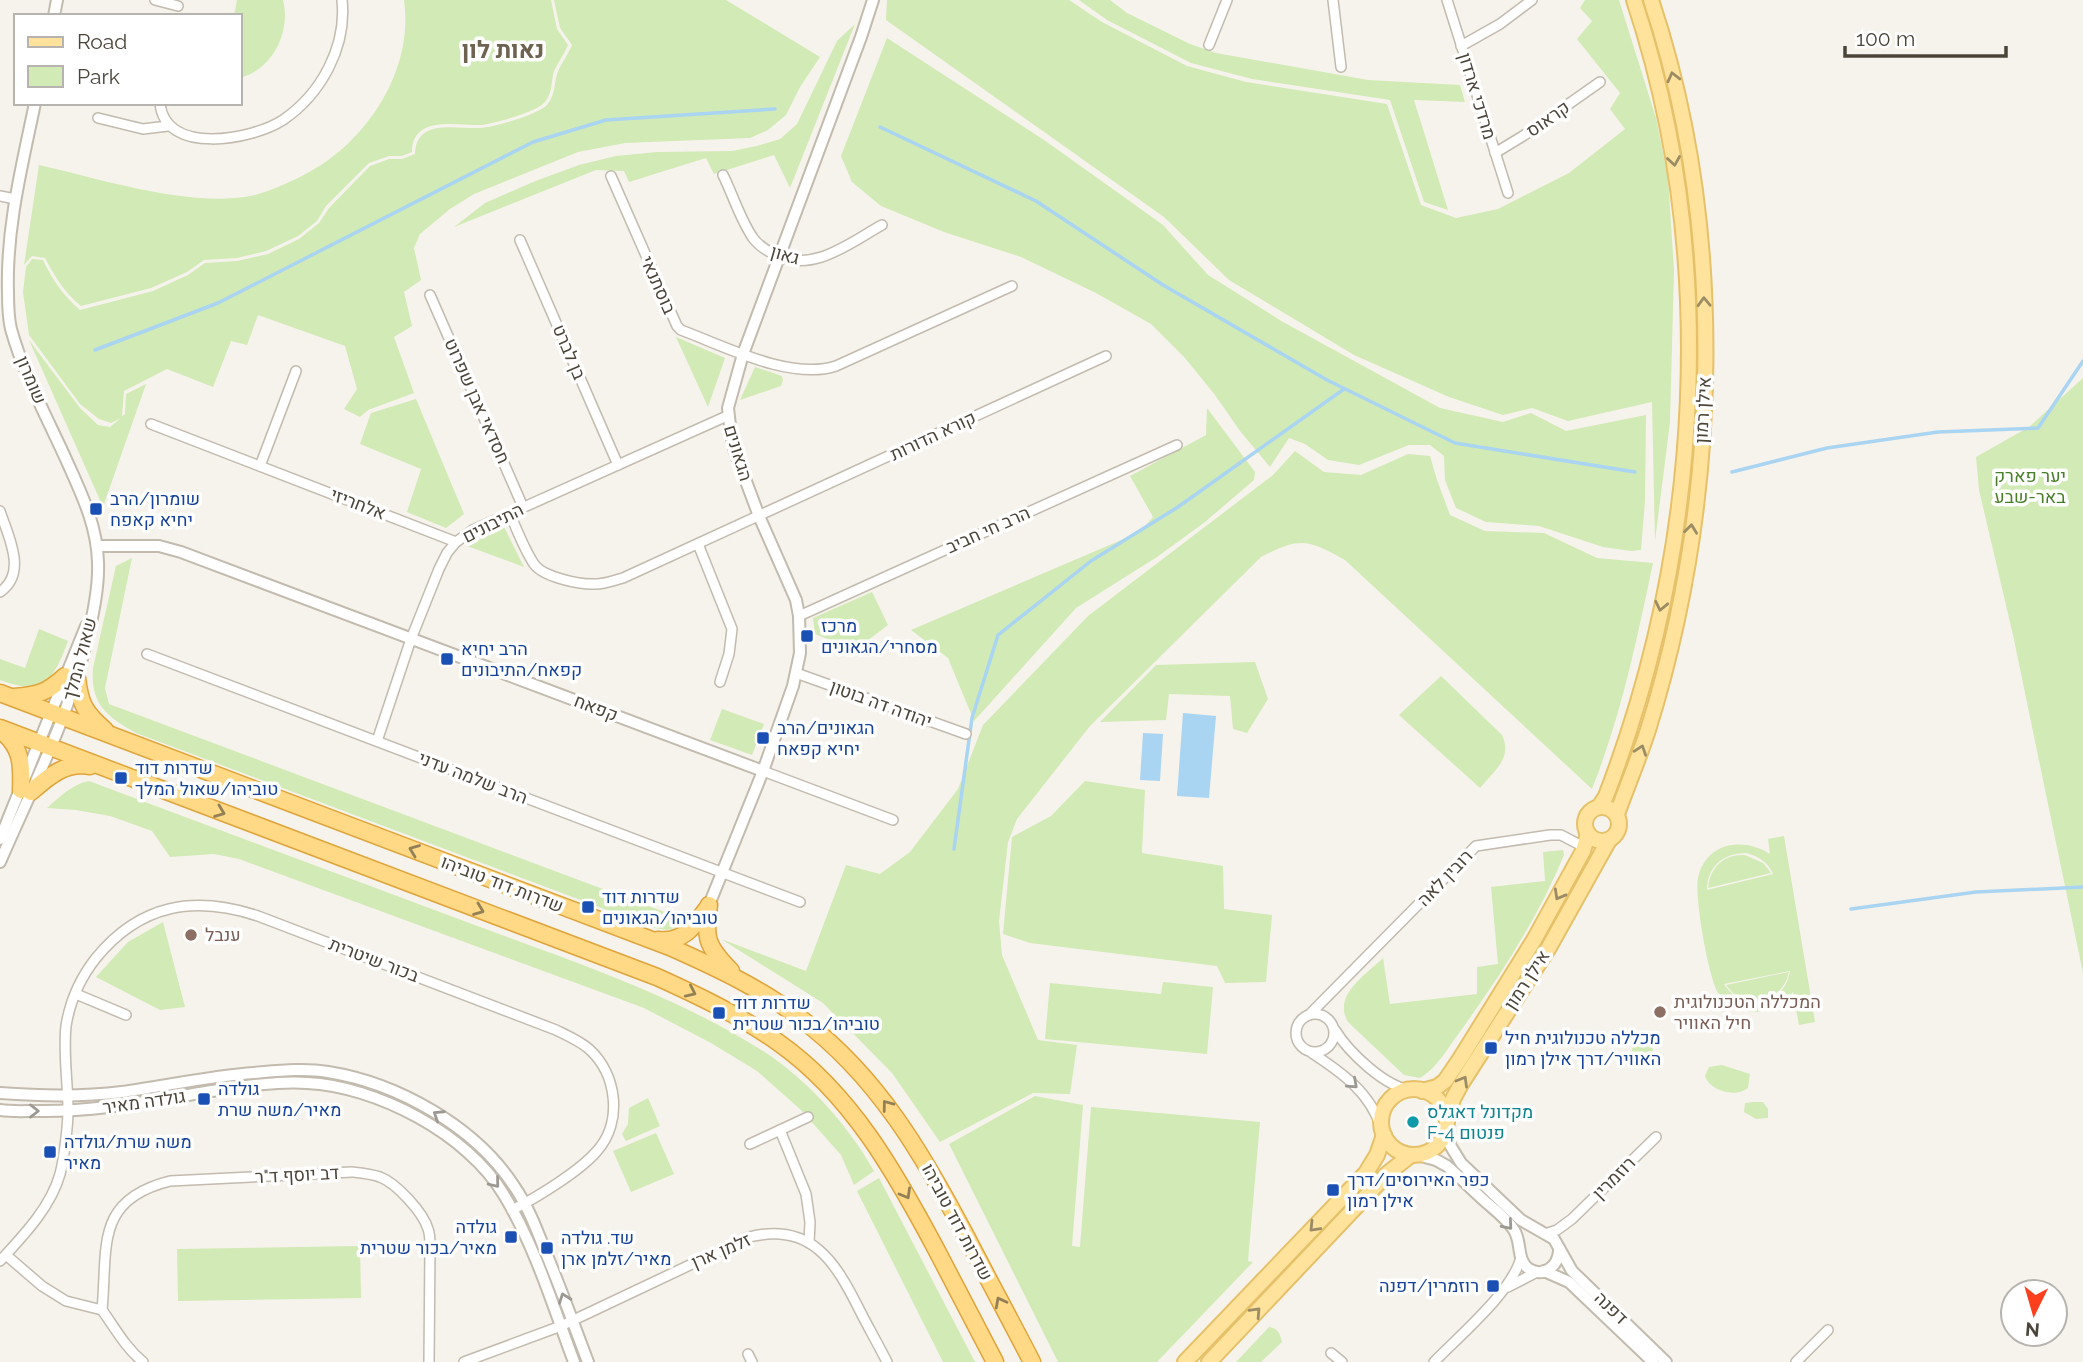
<svg xmlns="http://www.w3.org/2000/svg" width="2083" height="1362" viewBox="0 0 2083 1362" font-family="Raleway,Heebo,sans-serif">
<style>
.green{fill:#d2eab5;fill-rule:evenodd}
.water{fill:#a9d4f2}
.lines{fill:none;stroke-linecap:round;stroke-linejoin:round}
.stream{stroke:#a9d4f2;stroke-width:3.5}
.minor-casing{stroke:#c2bbae;stroke-width:12}
.tertiary-casing{stroke:#c2bbae;stroke-width:14}
.primary-casing{stroke:#e6c16a;stroke-width:18}
.trunk-casing{stroke:#e0a43c;stroke-width:19}
.minor{stroke:#fff;stroke-width:9}
.tertiary{stroke:#fff;stroke-width:10}
.primary{stroke:#ffe39c;stroke-width:14}
.trunk{stroke:#ffd985;stroke-width:16}
.oneway{stroke:#9c8c66}
.oneway2{stroke:#938057}
.oneway3{stroke:#9c9892}
.transit-dot{fill:#1a4fb4;stroke:#fff;stroke-width:2.5}
.education-dot{fill:#8d6e63;stroke:#fff;stroke-width:2.5}
.culture-dot{fill:#0f9aa8;stroke:#fff;stroke-width:2.5}
.labels{text-anchor:middle;stroke-width:7;stroke-linejoin:round;paint-order:stroke}
.street-label{font-size:18px;fill:#4b4439;stroke:#fff}
.park-label{font-size:18px;fill:#4a7f2a;stroke:#fff}
.transit-label{font-size:18px;fill:#164399;stroke:#fff;text-anchor:start}
.education-label{font-size:18px;fill:#785e54;stroke:#fff;text-anchor:start}
.culture-label{font-size:18px;fill:#0d838f;stroke:#fff;text-anchor:start}
.district-label{font-size:24px;font-weight:bold;fill:#6e6250;stroke:#fff}
</style>
<rect width="100%" height="100%" fill="#f6f3ec"/>
<g class="green">
<path d="M237,0H283C291,32 273,69 240,78V16H234Z"/>
<path d="M404,0H551L557,29L568,45C564,54 559,61 555,69C550,80 554,94 543,104C532,113 496,123 482,125C458,126 412,114 412,152L402,156H389L369,163L326,206L317,221L298,236L266,251L237,258L204,260L187,272L151,288L81,306C64,292 55,277 45,258L32,256L24,265L39,165C101,179 193,209 255,195C270,191 285,184 300,177C331,161 351,144 372,116C396,83 410,41 404,0Z"/>
<path d="M554,0H726L820,57L800,87L786,115L768,130L750,138L625,143L578,152L474,194L450,209L420,234L414,248L421,280L404,292L412,326L394,337L414,393L368,410L360,417L344,409L357,389L345,346L258,315L247,345L231,341L213,387L167,369L124,391L122,416L125,414L126,394L146,384L103,507L29,340L80,408L98,425L110,427L121,418L111,423L99,419L80,404L29,335L23,292L26,267L32,259L43,260C53,281 63,295 80,310L153,291L188,275L205,263L237,261L268,254L299,239L319,223L329,208L370,166L389,159H402L415,154C416,118 455,129 480,128C495,127 537,115 547,105C557,93 553,81 559,69C563,61 568,54 572,45L560,28Z"/>
<path d="M887,0H1069L1102,22L1187,66L1246,82L1387,104L1421,205L1456,218L1498,209L1569,173L1625,129L1610,109L1620,93L1577,39L1592,21L1580,8L1585,0H1619L1656,118L1668,178L1674,270L1670,422L1655,541L1652,402L1568,421L1532,408L1503,415L1449,397L1354,355L1229,280L1164,217L886,20Z"/>
<path d="M1079,0H1110L1127,13L1190,44L1216,53L1368,80L1460,85L1465,102L1414,100L1448,210L1424,202L1390,100L1252,79L1191,63L1107,20Z"/>
<path d="M855,24L790,188L774,155L714,174L706,158L629,182L624,171L596,170L454,227L485,203L533,182L579,165L616,156L657,152L732,151L757,146L780,139L797,124L837,41Z"/>
<path d="M887,38L1044,140L1117,192L1163,225L1208,275L1283,322L1440,408L1503,422L1531,413L1566,431L1646,415L1645,501L1641,550L1631,551L1603,547L1539,526L1486,522L1456,508L1445,480L1444,456L1430,445H1409L1359,465L1328,460L1305,444L1289,438L1270,467L1240,431L1215,395L1185,358L1151,324L1096,293L1021,257L944,232L881,206L852,182L841,156Z"/>
<path d="M676,337L725,358L708,407Z"/>
<path d="M755,367L782,376L783,380L781,386L740,400Z"/>
<path d="M2083,378V973L2013,635L1979,490L1976,457L2029,427Z"/>
<path d="M416,399L464,514L446,528L407,512L421,469L360,444L371,413Z"/>
<path d="M1207,408L1255,472L1254,480L1205,522L1157,557L1076,608L974,721L948,658L911,630L1140,532L1153,517L1130,476L1206,435Z"/>
<path d="M1295,451L1324,472L1361,475L1408,454L1430,456L1437,480L1450,515L1485,531L1544,533L1597,558L1653,563C1637,639 1621,716 1592,789L1345,560C1307,539 1300,537 1261,557L1090,726L1017,819L1008,842L999,921L1002,955L1038,1040L1077,1045L1070,1094L1033,1093L940,1142L892,1073L823,1003L721,939L806,971L846,865L880,874L910,852L958,789L983,725L1088,616L1273,475Z"/>
<path d="M504,527L524,567L467,546Z"/>
<path d="M132,558L105,688L109,704L683,919L676,928L667,930L655,928L136,733C107,717 90,704 93,668L116,566Z"/>
<path d="M872,592L888,625L855,650L815,634L813,618Z"/>
<path d="M39,629L68,641C54,679 44,697 0,680V659L25,668Z"/>
<path d="M1255,662L1268,699L1247,733L1233,729L1230,696L1169,694L1166,720L1100,722L1156,665Z"/>
<path d="M1441,676L1502,735C1513,758 1494,771 1480,788L1399,715Z"/>
<path d="M722,709L764,724L752,755L710,740Z"/>
<path d="M89,781C216,829 344,876 472,924C571,961 673,994 763,1051C808,1080 848,1125 874,1171L854,1185L841,1155L801,1110L757,1071L711,1043L644,1008L239,859L214,854L170,857L152,831L110,816L76,810L47,808C60,797 72,784 89,781Z"/>
<path d="M1085,781L1145,790L1142,853L1223,866L1224,909L1272,915L1266,982L1225,983L1217,966L1030,943L1003,934L1012,837L1051,816Z"/>
<path d="M1784,836L1815,1022L1799,1025L1793,992C1775,1015 1739,1021 1719,994C1709,981 1694,895 1698,878C1706,842 1743,837 1770,854L1768,839ZM1746,853C1758,856 1768,862 1773,874L1707,890C1707,867 1723,853 1746,853ZM1790,971C1785,1006 1742,1013 1724,984Z"/>
<path d="M1563,850L1564,855C1538,918 1499,978 1459,1033C1447,1049 1437,1068 1420,1078L1404,1075L1348,1022C1332,995 1366,975 1383,958L1390,1004L1477,994V967L1498,964L1491,887L1545,881L1543,852Z"/>
<path d="M1745,855L1763,863L1771,873L1708,888C1710,867 1724,854 1745,855Z"/>
<path d="M163,922L185,1007L160,1010L96,977L128,942Z"/>
<path d="M1789,972C1782,1004 1744,1011 1726,985Z"/>
<path d="M1163,982L1213,987L1207,1054L1045,1039L1050,983L1161,994Z"/>
<path d="M1643,1035L1648,1038L1653,1050L1650,1057L1630,1056L1636,1037Z"/>
<path d="M1722,1065L1750,1074L1748,1088C1736,1098 1710,1091 1705,1076L1709,1067Z"/>
<path d="M1035,1096L1083,1105L1072,1246L1080,1247L1091,1107L1260,1122L1248,1261L1253,1262L1157,1362H1058L949,1144Z"/>
<path d="M648,1098L660,1126L626,1141L622,1134L628,1124L629,1108Z"/>
<path d="M1754,1102H1763L1768,1109V1118L1756,1119L1744,1112L1745,1103Z"/>
<path d="M656,1133L674,1174L631,1192L613,1151Z"/>
<path d="M879,1178L975,1362H943L857,1191Z"/>
<path d="M360,1246L361,1298L178,1301L177,1249Z"/>
<path d="M1269,1327C1278,1328 1280,1334 1282,1342L1261,1362H1236Z"/>
</g>
<g class="water">
<path d="M1183,713L1216,716L1209,798L1177,796Z"/>
<path d="M1143,733L1163,734L1160,781L1140,780Z"/>
</g>
<g class="lines">
<g class="stream">
<path d="M880,127L1036,201L1163,285L1327,380L1455,443L1635,472"/>
<path d="M95,350L218,303L533,142L606,120L775,109"/>
<path d="M1732,472L1827,448L1938,432L2038,428L2083,361"/>
<path d="M954,849L972,718L998,635L1091,561L1178,507L1344,389"/>
<path d="M1851,909L1976,892L2083,887"/>
</g>
<defs>
<g id="minor">
<path d="M155,0L178,6"/>
<path d="M1333,0L1341,67"/>
<path d="M1447,0L1508,193"/>
<path d="M1209,45L1227,0"/>
<path d="M1461,46L1500,24L1532,0"/>
<path d="M160,103C165,156 252,140 283,120C321,94 347,47 342,0"/>
<path d="M98,118L143,129L168,126"/>
<path d="M1495,153L1523,136L1600,82"/>
<path d="M723,175C733,195 740,219 753,238C759,246 765,250 774,254C813,274 849,243 882,225"/>
<path d="M611,176L677,326L681,330C724,346 791,381 836,366L1012,286"/>
<path d="M0,196L15,199"/>
<path d="M520,240L618,465"/>
<path d="M430,295L523,507"/>
<path d="M151,424L456,542"/>
<path d="M260,466L296,371"/>
<path d="M0,511C8,536 28,573 0,592"/>
<path d="M510,514C517,530 524,549 534,564C543,577 580,585 596,584C605,584 615,580 623,578L1106,356"/>
<path d="M698,544L732,629L729,654L720,682"/>
<path d="M799,616L1177,445"/>
<path d="M147,654L800,902"/>
<path d="M796,673L966,734"/>
<path d="M377,741L411,639L439,569L447,553L456,542L473,530L727,416"/>
<path d="M763,771L893,820"/>
<path d="M76,994L126,1015"/>
<circle cx="1315" cy="1033" r="19"/>
<path d="M1309,1015L1476,846L1550,835H1561L1584,847"/>
<path d="M1335,1030C1348,1051 1385,1088 1412,1090"/>
<path d="M1312,1053C1341,1072 1371,1093 1381,1128"/>
<path d="M780,1130L806,1194L810,1222L809,1243"/>
<path d="M750,1144L808,1117"/>
<path d="M1545,1234L1557,1230L1572,1219L1656,1137"/>
<path d="M6,1255L42,1286L66,1301L102,1310C115,1328 125,1347 143,1362"/>
<path d="M0,1261C23,1236 51,1207 60,1174C64,1159 68,1126 68,1110C68,1082 63,1054 66,1026C70,1001 81,977 96,958C140,904 194,895 258,916L556,1030C566,1035 580,1041 589,1049C617,1074 623,1122 597,1151C580,1171 536,1198 512,1210"/>
<path d="M1508,1287L1537,1272"/>
<path d="M102,1310C108,1247 94,1200 170,1181L352,1172C361,1173 371,1174 380,1177C396,1183 423,1212 428,1229C430,1234 430,1241 430,1246L429,1362"/>
<path d="M1331,1353L1342,1362"/>
<path d="M748,1354L752,1362"/>
<path d="M464,1362L561,1326L749,1237C811,1222 835,1261 859,1309C868,1327 878,1344 887,1362"/>
<path d="M1434,1362C1459,1336 1513,1291 1521,1257"/>
<path d="M1796,1362L1828,1330"/>
</g>
<g id="tertiary">
<path d="M54,16L57,0"/>
<path d="M97,546H159L181,552L763,771"/>
<path d="M0,839L86,626"/>
<path d="M0,862C32,788 70,715 88,635C94,611 99,587 98,562C97,527 83,497 69,466C49,421 24,376 11,329C8,317 8,304 8,292C6,228 22,166 35,103"/>
<path d="M709,905L763,771L793,686L800,653L799,616L796,600L759,516L735,452L731,434L728,408L743,354L861,37L873,0"/>
<path d="M0,1093C40,1096 82,1097 122,1092C166,1086 210,1076 254,1073C278,1071 304,1068 328,1072C397,1083 475,1126 514,1186C528,1206 537,1230 546,1253C561,1289 574,1325 588,1362"/>
<path d="M0,1110C12,1112 25,1111 37,1111C94,1112 150,1101 206,1092C239,1087 273,1081 307,1083C376,1086 468,1134 504,1195C535,1246 553,1306 574,1362"/>
<path d="M1447,1125L1450,1145L1461,1163L1521,1220L1554,1239L1572,1271L1666,1362"/>
<path d="M1417,1155L1436,1160L1447,1166C1461,1178 1473,1191 1487,1203C1496,1211 1507,1219 1514,1230C1522,1242 1516,1260 1529,1269C1544,1278 1558,1266 1559,1251"/>
<path d="M1544,1271L1569,1282L1653,1362"/>
</g>
<g id="primary">
<circle cx="1602" cy="824" r="17"/>
<path d="M1599,807L1606,796C1702,546 1719,256 1634,0"/>
<path d="M1617,814C1627,786 1639,758 1648,730C1720,499 1728,230 1651,0"/>
<circle cx="1414" cy="1122" r="33"/>
<path d="M1422,1091L1437,1087L1445,1081L1460,1059L1534,940L1583,851L1588,834"/>
<path d="M1447,1120L1453,1099L1461,1084L1548,949L1609,840"/>
<path d="M1185,1362L1366,1173L1377,1155L1384,1135"/>
<path d="M1209,1362L1388,1173L1411,1155"/>
</g>
<g id="trunk">
<path d="M77,678C80,704 85,713 105,730"/>
<path d="M0,693L670,947C715,967 760,988 800,1018C877,1075 924,1156 968,1240C989,1281 1011,1321 1032,1362"/>
<path d="M14,697C38,695 47,693 65,676"/>
<path d="M0,728L657,977C699,996 741,1016 779,1043C851,1094 895,1172 936,1249C956,1287 975,1324 995,1362"/>
<path d="M0,730C22,746 22,765 21,790"/>
<path d="M31,792C49,776 65,762 90,766"/>
<path d="M709,905C704,938 707,947 731,971"/>
<path d="M658,940C684,943 695,925 708,907"/>
</g>
</defs>
<use href="#minor" class="minor-casing"/>
<use href="#tertiary" class="tertiary-casing"/>
<use href="#primary" class="primary-casing"/>
<use href="#trunk" class="trunk-casing"/>
<use href="#minor" class="minor"/>
<use href="#tertiary" class="tertiary"/>
<use href="#primary" class="primary"/>
<use href="#trunk" class="trunk"/>
</g>
<defs><path id="oneway-chevron" d="M-2-3.5L2.5 0L-2 3.5" fill="none" stroke-width="1.6" stroke-linecap="round" stroke-linejoin="round" transform="scale(1.75)"/></defs>
<g class="oneway">
<use href="#oneway-chevron" transform="translate(1673 77) rotate(-104)"/>
<use href="#oneway-chevron" transform="translate(1674 161) rotate(81)"/>
<use href="#oneway-chevron" transform="translate(1704 302) rotate(-92)"/>
<use href="#oneway-chevron" transform="translate(1691 529) rotate(-83)"/>
<use href="#oneway-chevron" transform="translate(1661 606) rotate(102)"/>
<use href="#oneway-chevron" transform="translate(1641 750) rotate(-71)"/>
<use href="#oneway-chevron" transform="translate(1559 895) rotate(119)"/>
<use href="#oneway-chevron" transform="translate(1463 1081) rotate(-60)"/>
<use href="#oneway-chevron" transform="translate(1314 1227) rotate(134)"/>
<use href="#oneway-chevron" transform="translate(1256 1312) rotate(-47)"/>
</g>
<g class="oneway2">
<use href="#oneway-chevron" transform="translate(220 812) rotate(21)"/>
<use href="#oneway-chevron" transform="translate(414 850) rotate(-159)"/>
<use href="#oneway-chevron" transform="translate(479 910) rotate(21)"/>
<use href="#oneway-chevron" transform="translate(691 992) rotate(25)"/>
<use href="#oneway-chevron" transform="translate(887 1105) rotate(-127)"/>
<use href="#oneway-chevron" transform="translate(906 1194) rotate(60)"/>
<use href="#oneway-chevron" transform="translate(1000 1302) rotate(-118)"/>
</g>
<g class="oneway3">
<use href="#oneway-chevron" transform="translate(1353 1084) rotate(42)"/>
<use href="#oneway-chevron" transform="translate(34 1111)"/>
<use href="#oneway-chevron" transform="translate(438 1115) rotate(-147)"/>
<use href="#oneway-chevron" transform="translate(495 1183) rotate(51)"/>
<use href="#oneway-chevron" transform="translate(1508 1225) rotate(49)"/>
<use href="#oneway-chevron" transform="translate(564 1298) rotate(-110)"/>
</g>
<g class="transit-dot">
<rect x="89" y="502" width="14" height="14" rx="3.5"/>
<rect x="800" y="629" width="14" height="14" rx="3.5"/>
<rect x="440" y="652" width="14" height="14" rx="3.5"/>
<rect x="756" y="731" width="14" height="14" rx="3.5"/>
<rect x="114" y="771" width="14" height="14" rx="3.5"/>
<rect x="581" y="900" width="14" height="14" rx="3.5"/>
<rect x="712" y="1006" width="14" height="14" rx="3.5"/>
<rect x="1484" y="1041" width="14" height="14" rx="3.5"/>
<rect x="197" y="1092" width="14" height="14" rx="3.5"/>
<rect x="43" y="1145" width="14" height="14" rx="3.5"/>
<rect x="1326" y="1183" width="14" height="14" rx="3.5"/>
<rect x="504" y="1230" width="14" height="14" rx="3.5"/>
<rect x="540" y="1241" width="14" height="14" rx="3.5"/>
<rect x="1486" y="1279" width="14" height="14" rx="3.5"/>
</g>
<g class="education-dot">
<circle cx="191" cy="935" r="7"/>
<circle cx="1660" cy="1012" r="7"/>
</g>
<circle class="culture-dot" cx="1413" cy="1122" r="7"/>
<g class="labels">
<g class="street-label">
<text transform="translate(1477 96) rotate(73)" y="6">מרדכי ארדון</text>
<text transform="translate(1548 119) rotate(-35)" y="6">קראוס</text>
<text transform="translate(785 255) rotate(16)" y="6">גאון</text>
<text transform="translate(658 285) rotate(66)" y="6">בוסתנאי</text>
<text transform="translate(569 352) rotate(67)" y="6">בן לברט</text>
<text transform="translate(31 380) rotate(67)" y="6">שומרון</text>
<text transform="translate(477 401) rotate(66)" y="6">חסדאי אבן שפרוט</text>
<text transform="translate(1703 410) rotate(-87)" y="6">אילן רמון</text>
<text transform="translate(933 436) rotate(-25)" y="6">קורא הדורות</text>
<text transform="translate(738 453) rotate(73)" y="6">הגאונים</text>
<text transform="translate(358 504) rotate(21)" y="6">אלחריזי</text>
<text transform="translate(493 523) rotate(-27)" y="6">התיבונים</text>
<text transform="translate(988 530) rotate(-24)" y="6">הרב חי חביב</text>
<text transform="translate(80 659) rotate(-75)" y="6">שאול המלך</text>
<text transform="translate(881 704) rotate(20)" y="6">יהודה דה בוטון</text>
<text transform="translate(596 708) rotate(21)" y="6">קפאח</text>
<text transform="translate(473 778) rotate(21)" y="6">הרב שלמה עדני</text>
<text transform="translate(1445 878) rotate(-46)" y="6">רובין לאה</text>
<text transform="translate(502 884) rotate(21)" y="6">שדרות דוד טוביהו</text>
<text transform="translate(374 960) rotate(21)" y="6">בכור שיטרית</text>
<text transform="translate(1527 980) rotate(-57)" y="6">אילן רמון</text>
<text transform="translate(144 1102) rotate(-8)" y="6">גולדה מאיר</text>
<text transform="translate(297 1175) rotate(-3)" y="6">דב יוסף ד"ר</text>
<text transform="translate(1614 1178) rotate(-45)" y="6">רוזמרין</text>
<text transform="translate(957 1222) rotate(62)" y="6">שדרות דוד טוביהו</text>
<text transform="translate(721 1251) rotate(-23)" y="6">זלמן ארן</text>
<text transform="translate(1611 1308) rotate(44)" y="6">דפנה</text>
</g>
<g class="park-label">
<text x="2030" y="482">יער פארק<tspan x="2030" dy="21">באר-שבע</tspan></text>
</g>
<g class="transit-label">
<text x="110" y="505">שומרון/הרב<tspan x="110" dy="21">יחיא קאפח</tspan></text>
<text x="821" y="632">מרכז<tspan x="821" dy="21">מסחרי/הגאונים</tspan></text>
<text x="461" y="655">הרב יחיא<tspan x="461" dy="21">קפאח/התיבונים</tspan></text>
<text x="777" y="734">הגאונים/הרב<tspan x="777" dy="21">יחיא קפאח</tspan></text>
<text x="135" y="774">שדרות דוד<tspan x="135" dy="21">טוביהו/שאול המלך</tspan></text>
<text x="602" y="903">שדרות דוד<tspan x="602" dy="21">טוביהו/הגאונים</tspan></text>
<text x="733" y="1009">שדרות דוד<tspan x="733" dy="21">טוביהו/בכור שטרית</tspan></text>
<text x="1505" y="1044">מכללה טכנולוגית חיל<tspan x="1505" dy="21">האוויר/דרך אילן רמון</tspan></text>
<text x="218" y="1095">גולדה<tspan x="218" dy="21">מאיר/משה שרת</tspan></text>
<text x="64" y="1148">משה שרת/גולדה<tspan x="64" dy="21">מאיר</tspan></text>
<text x="1347" y="1186">כפר האירוסים/דרך<tspan x="1347" dy="21">אילן רמון</tspan></text>
<text x="497" y="1233" text-anchor="end">גולדה<tspan x="497" dy="21">מאיר/בכור שטרית</tspan></text>
<text x="561" y="1244">שד. גולדה<tspan x="561" dy="21">מאיר/זלמן ארן</tspan></text>
<text x="1479" y="1292" text-anchor="end">רוזמרין/דפנה</text>
</g>
<g class="education-label">
<text x="205" y="941">ענבל</text>
<text x="1674" y="1008">המכללה הטכנולוגית<tspan x="1674" dy="21">חיל האוויר</tspan></text>
</g>
<g class="culture-label">
<text x="1427" y="1118">מקדונל דאגלס<tspan x="1427" dy="21">F-4 פנטום</tspan></text>
</g>
<g class="district-label">
<text x="503" y="58">נאות לון</text>
</g>
</g>
<rect x="14" y="14" width="228" height="91" fill="#ffffff" stroke="#b7b4b0" stroke-width="2"/>
<rect x="28" y="37" width="35" height="10" fill="#ffe39c" stroke="#b7b4b0" stroke-width="2"/>
<text x="77" y="49" font-size="21" fill="#4b4439">Road</text>
<rect x="28" y="66" width="35" height="21" fill="#d2eab5" stroke="#b7b4b0" stroke-width="2"/>
<text x="77" y="84" font-size="21" fill="#4b4439">Park</text>
<g transform="translate(2034 1313) rotate(185)"><circle r="33" fill="#ffffff" stroke="#b7b4b0" stroke-width="2"/>
<path d="M0-5L12 26L0 18L-12 26Z" fill="#fc3f1d"/>
<text y="-10" font-size="19" font-weight="bold" text-anchor="middle" fill="#4b4439">N</text>
</g>
<path d="M1845 46v10h161v-10" fill="none" stroke="#4b4439" stroke-width="3.5"/>
<text x="1856" y="46" font-size="21" fill="#4b4439" stroke="#ffffff" stroke-width="5" paint-order="stroke">100 m</text>
</svg>
